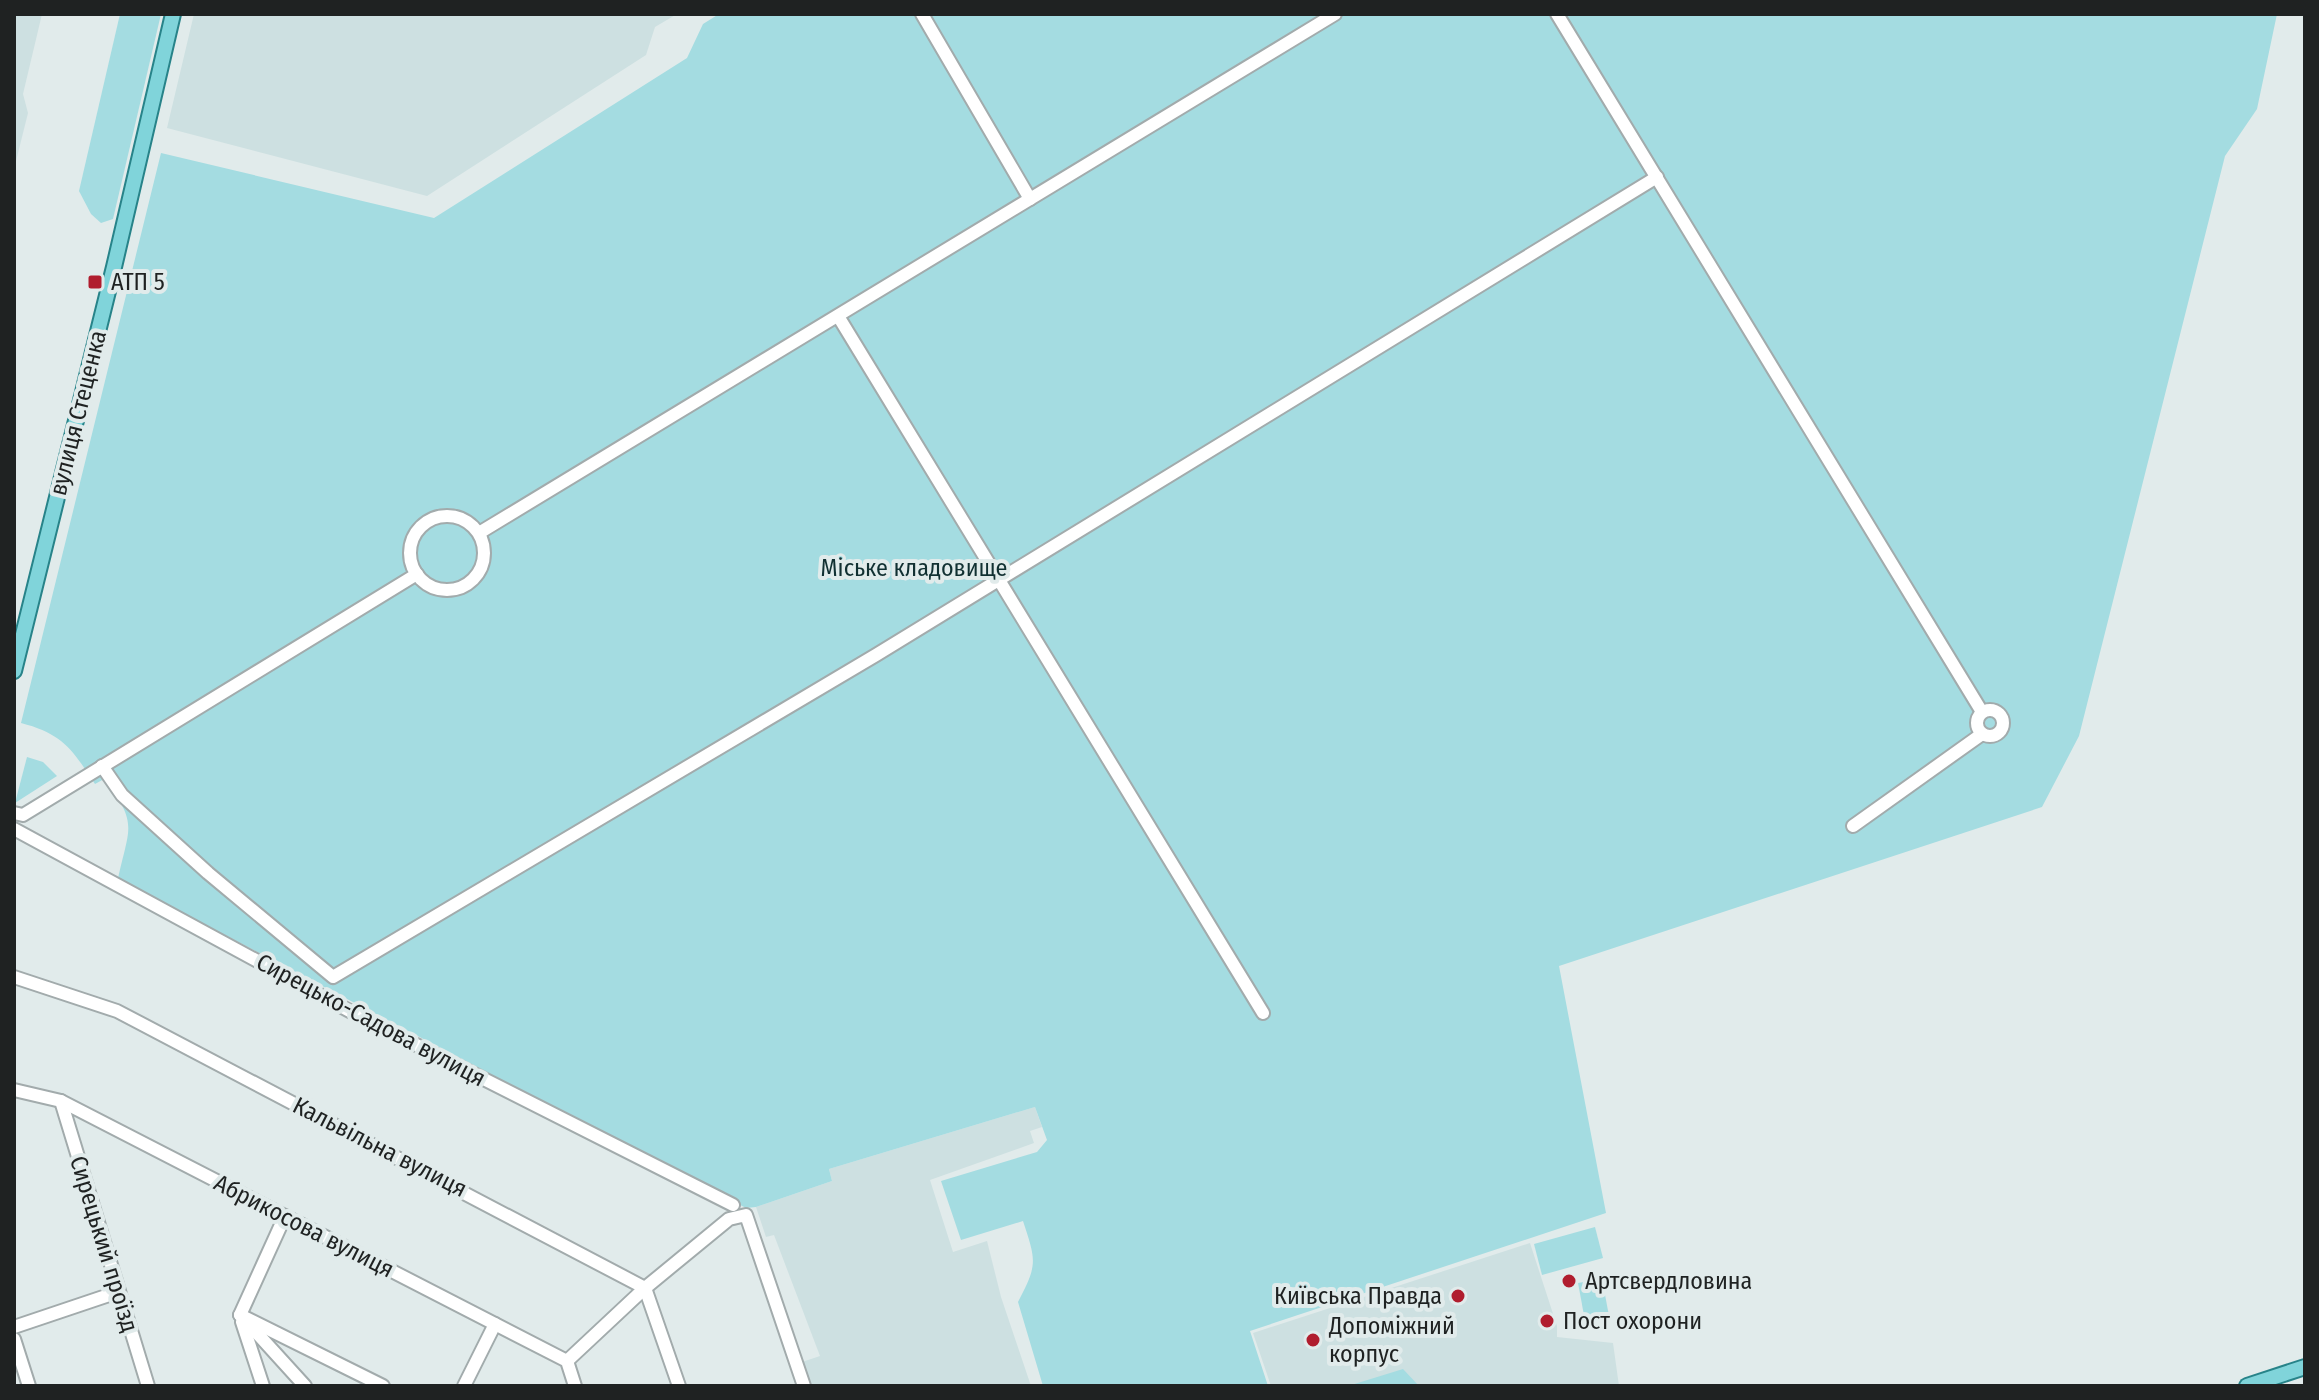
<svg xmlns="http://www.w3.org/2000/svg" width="2319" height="1400" viewBox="0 0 2319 1400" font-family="'Fira Sans Condensed',sans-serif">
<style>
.built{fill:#cde0e1}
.green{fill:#a4dce1}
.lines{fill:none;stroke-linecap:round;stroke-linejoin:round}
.minor-casing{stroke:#a2abac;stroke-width:16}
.major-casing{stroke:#278389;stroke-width:18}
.minor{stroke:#fff;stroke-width:12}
.major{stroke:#80d4da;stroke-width:14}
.poi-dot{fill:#b01d2e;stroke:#e1ebeb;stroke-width:3}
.labels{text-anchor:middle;stroke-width:8;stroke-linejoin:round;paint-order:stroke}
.poi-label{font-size:24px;fill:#1f2222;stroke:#e1ebeb;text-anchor:start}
.street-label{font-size:24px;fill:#1f2222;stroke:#e1ebeb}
.park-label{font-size:24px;fill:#113032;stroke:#e1ebeb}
</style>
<rect width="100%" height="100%" fill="#e1ebeb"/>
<g class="built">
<path d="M14,14H42L23,94L28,113L14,169Z"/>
<path d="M194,14H677L655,27L646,55L427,196L167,128Z"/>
<path d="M1035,1107L1042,1127L1030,1131L1034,1143L930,1180L953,1252L987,1241L1001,1297L1031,1386H810L802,1362L820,1356L774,1235L766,1237L756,1207L832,1181L829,1169Z"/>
<path d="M1530,1243L1557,1326V1337L1613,1343L1619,1386H1271L1253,1333Z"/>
</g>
<g class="green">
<path d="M120,14H161L113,219L101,223L91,214L79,191Z"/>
<path d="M719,14H2277L2257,109L2225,156L2079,736L2042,807L1559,966L1606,1213L1250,1331L1268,1386H1043L1018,1302C1038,1264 1036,1261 1023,1221L961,1240L941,1181L1037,1152L1047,1140L1035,1107L829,1169L832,1181L756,1207L746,1208L118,879C129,827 139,824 104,779L95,784C72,749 63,734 21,723L161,153L434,218L687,58L703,24Z"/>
<path d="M27,757L43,762L57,776L15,803Z"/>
<path d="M1595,1227L1603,1258L1542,1275L1534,1244Z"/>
<path d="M1602,1279L1610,1321L1586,1326L1578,1283Z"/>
<path d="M1403,1369L1419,1386H1348Z"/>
</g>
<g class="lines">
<defs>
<g id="minor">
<path d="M922,14L1030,199"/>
<path d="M1557,14L1982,712"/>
<path d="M838,316L1263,1013"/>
<circle cx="447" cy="553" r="37"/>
<path d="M479,533L1335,14"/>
<circle cx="1990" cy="723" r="13"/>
<path d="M102,766L122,795L208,873L333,977L876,655L1657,177"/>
<path d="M14,813L23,815L417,574"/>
<path d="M1853,826L1982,734"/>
<path d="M14,829L357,1015L733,1205"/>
<path d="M14,977L117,1011L645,1288L679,1386"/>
<path d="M14,1090L61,1101L567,1361L575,1386"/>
<path d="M61,1101L148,1386"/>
<path d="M240,1315L383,1386"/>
<path d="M240,1315L285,1216"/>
<path d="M245,1320L305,1386"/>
<path d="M242,1322L263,1386"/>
<path d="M14,1327L118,1292"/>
<path d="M14,1339L29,1386"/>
<path d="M567,1361L645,1288L729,1219L746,1215L804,1386"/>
<path d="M464,1386L495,1324"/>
</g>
<g id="major">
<path d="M14,671L114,267L173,14"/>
<path d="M2247,1386L2305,1367"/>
</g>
</defs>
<use href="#minor" class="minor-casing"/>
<use href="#major" class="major-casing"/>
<use href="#minor" class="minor"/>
<use href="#major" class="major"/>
</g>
<g class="poi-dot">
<rect x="87" y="274" width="16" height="16" rx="4"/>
<circle cx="1569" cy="1281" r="8"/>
<circle cx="1458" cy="1296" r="8"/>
<circle cx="1547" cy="1321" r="8"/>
<circle cx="1313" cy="1340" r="8"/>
</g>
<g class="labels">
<g class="poi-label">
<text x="111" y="290">АТП 5</text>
<text x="1585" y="1289">Артсвердловина</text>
<text x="1442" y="1304" text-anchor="end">Київська Правда</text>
<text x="1563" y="1329">Пост охорони</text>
<text x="1329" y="1334">Допоміжний<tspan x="1329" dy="28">корпус</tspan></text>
</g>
<g class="street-label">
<text transform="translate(78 413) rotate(-76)" y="8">вулиця Стеценка</text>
<text transform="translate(371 1020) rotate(28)" y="8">Сирецько-Садова вулиця</text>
<text transform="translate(380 1147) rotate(27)" y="8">Кальвільна вулиця</text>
<text transform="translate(304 1226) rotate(27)" y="8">Абрикосова вулиця</text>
<text transform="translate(104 1244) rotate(73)" y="8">Сирецький проїзд</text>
</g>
<g class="park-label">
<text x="914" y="576">Міське кладовище</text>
</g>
</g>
<rect width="2319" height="1400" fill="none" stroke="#1f2222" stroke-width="32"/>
</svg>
